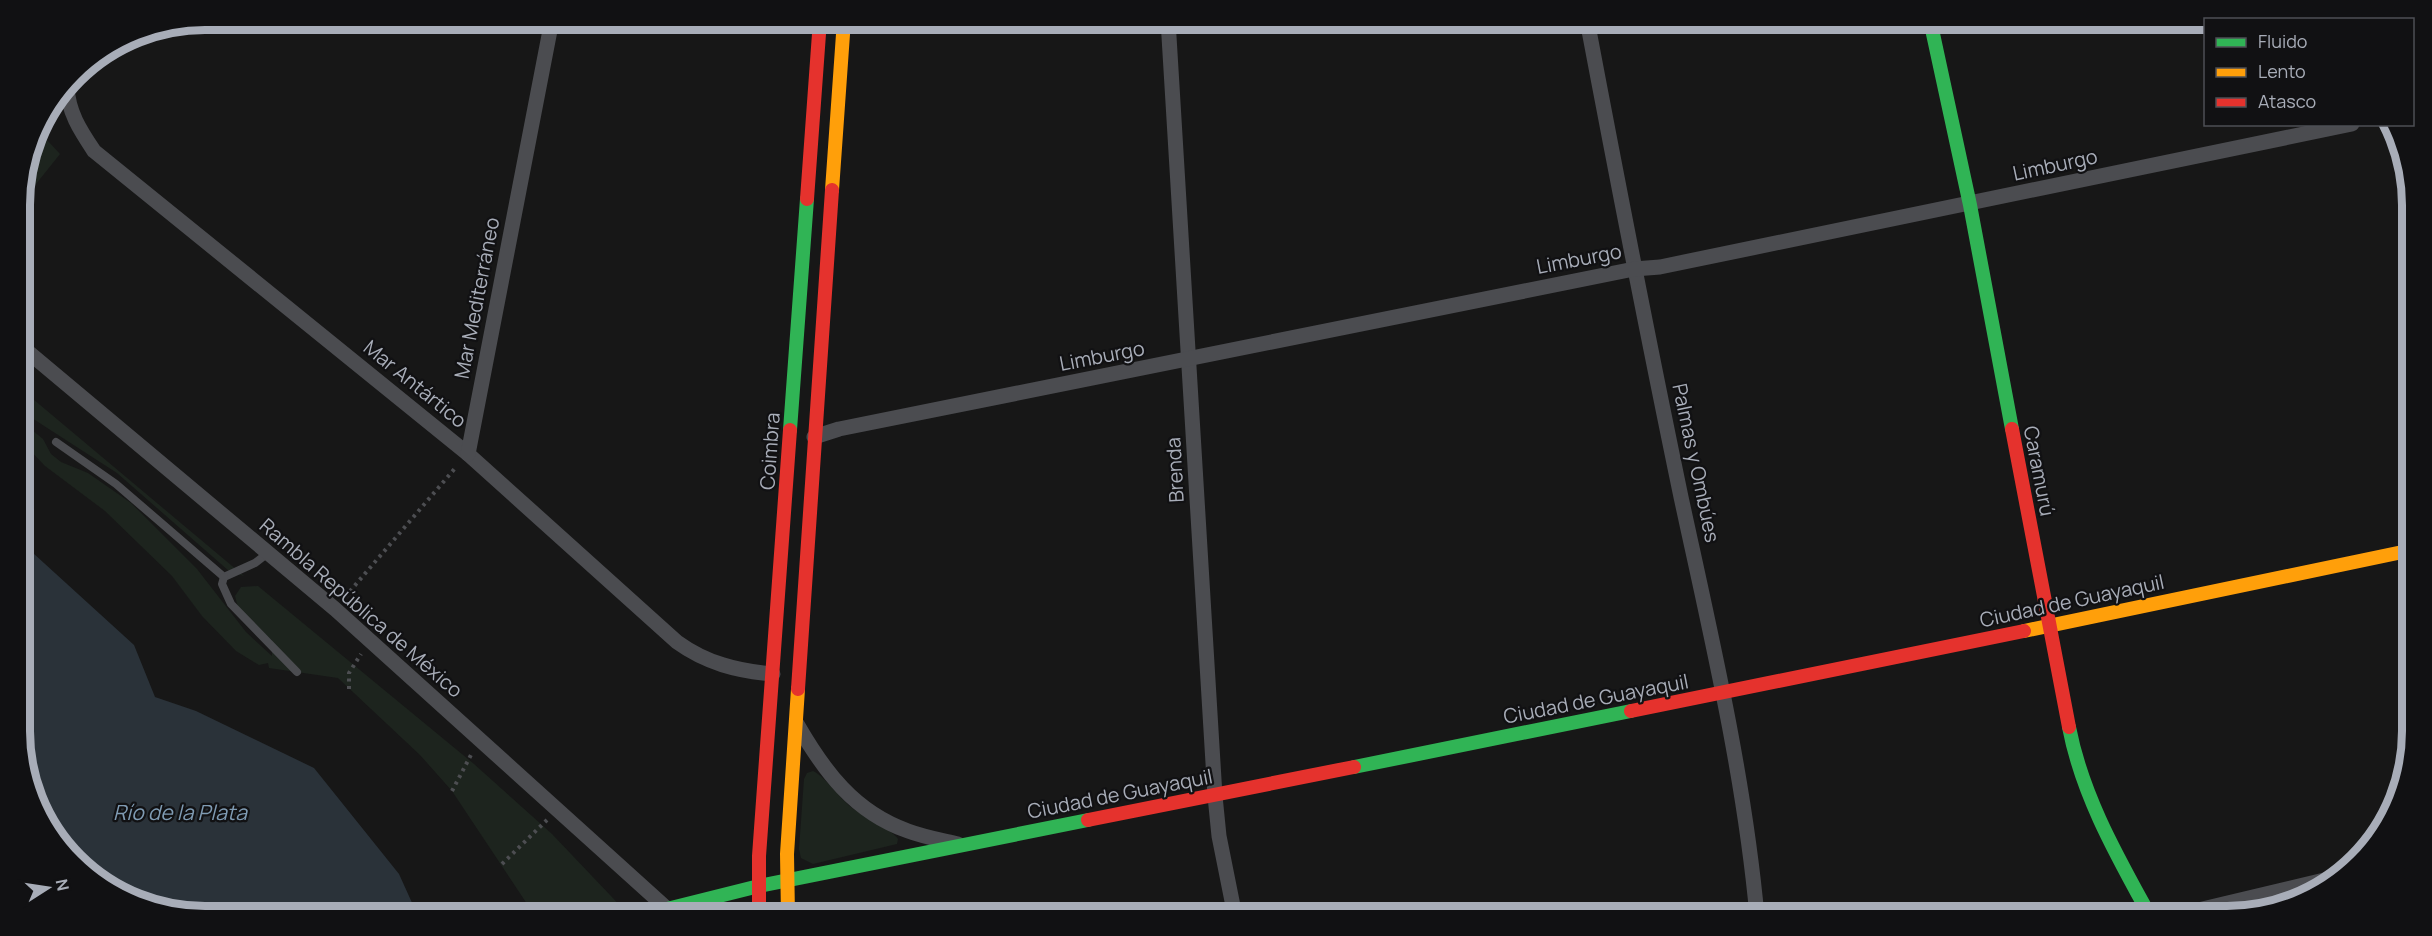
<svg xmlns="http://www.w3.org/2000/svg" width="2432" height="936" viewBox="0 0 2432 936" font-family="Manrope,sans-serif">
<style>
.green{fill:#1d241e}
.water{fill:#2a3239}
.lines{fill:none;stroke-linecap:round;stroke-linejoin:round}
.path{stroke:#4d4e52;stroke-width:4;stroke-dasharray:3 4.5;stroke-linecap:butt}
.lane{stroke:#4b4c50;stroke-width:8}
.street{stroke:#4b4c50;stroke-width:15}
.fast{stroke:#30b455;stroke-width:14}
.slow{stroke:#ff9f0a;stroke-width:14}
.jam{stroke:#e5322d;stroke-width:14}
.labels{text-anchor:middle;stroke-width:4.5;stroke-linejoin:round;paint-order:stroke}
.street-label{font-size:20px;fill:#a8adb8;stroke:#111113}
.water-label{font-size:21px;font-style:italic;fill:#7f9bb3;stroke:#111113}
.rim{fill:none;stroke:#a8adb8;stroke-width:8}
</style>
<rect width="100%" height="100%" fill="#171717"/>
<g class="green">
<path d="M42,119L47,140L60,154L20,204V193L39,123Z"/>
<path d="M21,389L244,576L229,571L117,473L21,411Z"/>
<path d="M21,421L43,439L51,454L61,462L88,473L131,503L197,569L246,632L272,656V640C251,627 241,622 235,596L241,587L258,586L474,764L552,834L630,916H535L452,791L420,755L338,678L269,668L268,663L259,665L236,651L202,616L172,576L105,511L45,466L21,441Z"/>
<path d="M813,771C826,777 839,798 851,807C862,816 893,830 898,839L897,844L813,864L801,858L799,849L804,779L807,773Z"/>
</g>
<path class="water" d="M22,543L134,645L155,697L196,711L314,768L399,874L418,916H205L145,907L65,853L23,767Z"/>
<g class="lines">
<g class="path">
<path d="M345,597L457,466"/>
<path d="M349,689V673L361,654"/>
<path d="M452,791L472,753"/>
<path d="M502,864L547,820"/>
</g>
<g class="lane">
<path d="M56,442L116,484L224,577L255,563L268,553"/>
<path d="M224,577L222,584L231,604L297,672"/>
</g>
<g class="street">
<path d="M1168,20L1215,796L1219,836L1235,916"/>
<path d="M1587,20C1617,179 1648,338 1681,497C1711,636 1744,774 1757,916"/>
<path d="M67,86C68,112 80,130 94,151L468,454L677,642C706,663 737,671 773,674"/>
<path d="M21,346L335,609L674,915"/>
<path d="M814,437L839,429L1634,269L1660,267L2352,124"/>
<path d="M468,454L552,20"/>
<path d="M797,724C824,771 854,812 908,831C924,837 941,840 958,844"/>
<path d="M2173,916L2341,876"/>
</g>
<g class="fast">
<path d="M1930,20L1970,205L2012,429"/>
<path d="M790,430L807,199"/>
<path d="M2069,727C2082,795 2117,856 2150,916"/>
<path d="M1354,767L1631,711"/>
<path d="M667,909L759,886L1088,820"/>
</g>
<g class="slow">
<path d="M832,190L844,20"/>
<path d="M2024,631L2412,550"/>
<path d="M788,916L787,854L798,689"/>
</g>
<g class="jam">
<path d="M807,199L820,20"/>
<path d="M2012,429L2069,727"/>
<path d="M798,689L832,190"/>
<path d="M1631,711L2024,631"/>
<path d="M1088,820L1354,767"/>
<path d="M759,916V856L790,430"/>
</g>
</g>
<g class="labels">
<g class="street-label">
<text transform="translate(2055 165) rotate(-12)" y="7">Limburgo</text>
<text transform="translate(1579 259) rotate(-11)" y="7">Limburgo</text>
<text transform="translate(477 298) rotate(-79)" y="7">Mar Mediterráneo</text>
<text transform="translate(1102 356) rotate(-11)" y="7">Limburgo</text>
<text transform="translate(415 384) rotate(39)" y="7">Mar Antártico</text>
<text transform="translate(770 451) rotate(-86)" y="7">Coimbra</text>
<text transform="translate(1696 463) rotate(78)" y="7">Palmas y Ombúes</text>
<text transform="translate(1175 470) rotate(-93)" y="7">Brenda</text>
<text transform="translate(2039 471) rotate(79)" y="7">Caramurú</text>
<text transform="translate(2072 601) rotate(-12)" y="7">Ciudad de Guayaquil</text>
<text transform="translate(361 608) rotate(41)" y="7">Rambla República de México</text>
<text transform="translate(1596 699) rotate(-11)" y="7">Ciudad de Guayaquil</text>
<text transform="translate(1120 794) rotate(-11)" y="7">Ciudad de Guayaquil</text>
</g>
<g class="water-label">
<text x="180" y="820">Río de la Plata</text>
</g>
</g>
<path d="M0 0H2432V936H0ZM205 30H2227A175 175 0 0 1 2402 205V731A175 175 0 0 1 2227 906H205A175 175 0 0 1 30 731V205A175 175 0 0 1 205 30Z" fill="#111113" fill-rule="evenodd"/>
<path class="rim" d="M205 30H2227A175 175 0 0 1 2402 205V731A175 175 0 0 1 2227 906H205A175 175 0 0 1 30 731V205A175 175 0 0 1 205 30Z"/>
<rect x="2204" y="18" width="210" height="108" fill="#111113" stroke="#4d4f55" stroke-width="1.5"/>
<rect x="2216" y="38" width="30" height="9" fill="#30b455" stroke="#4d4f55" stroke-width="1.5"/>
<text x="2258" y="48" font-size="18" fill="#a8adb8">Fluido</text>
<rect x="2216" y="68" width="30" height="9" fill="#ff9f0a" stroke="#4d4f55" stroke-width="1.5"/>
<text x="2258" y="78" font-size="18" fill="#a8adb8">Lento</text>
<rect x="2216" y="98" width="30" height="9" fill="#e5322d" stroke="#4d4f55" stroke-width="1.5"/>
<text x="2258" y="108" font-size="18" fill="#a8adb8">Atasco</text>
<g transform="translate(48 888) rotate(78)" stroke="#111113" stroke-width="4.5" paint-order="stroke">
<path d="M0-4.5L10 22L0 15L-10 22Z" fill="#a8adb8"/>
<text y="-9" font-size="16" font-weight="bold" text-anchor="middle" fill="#a8adb8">N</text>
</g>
</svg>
